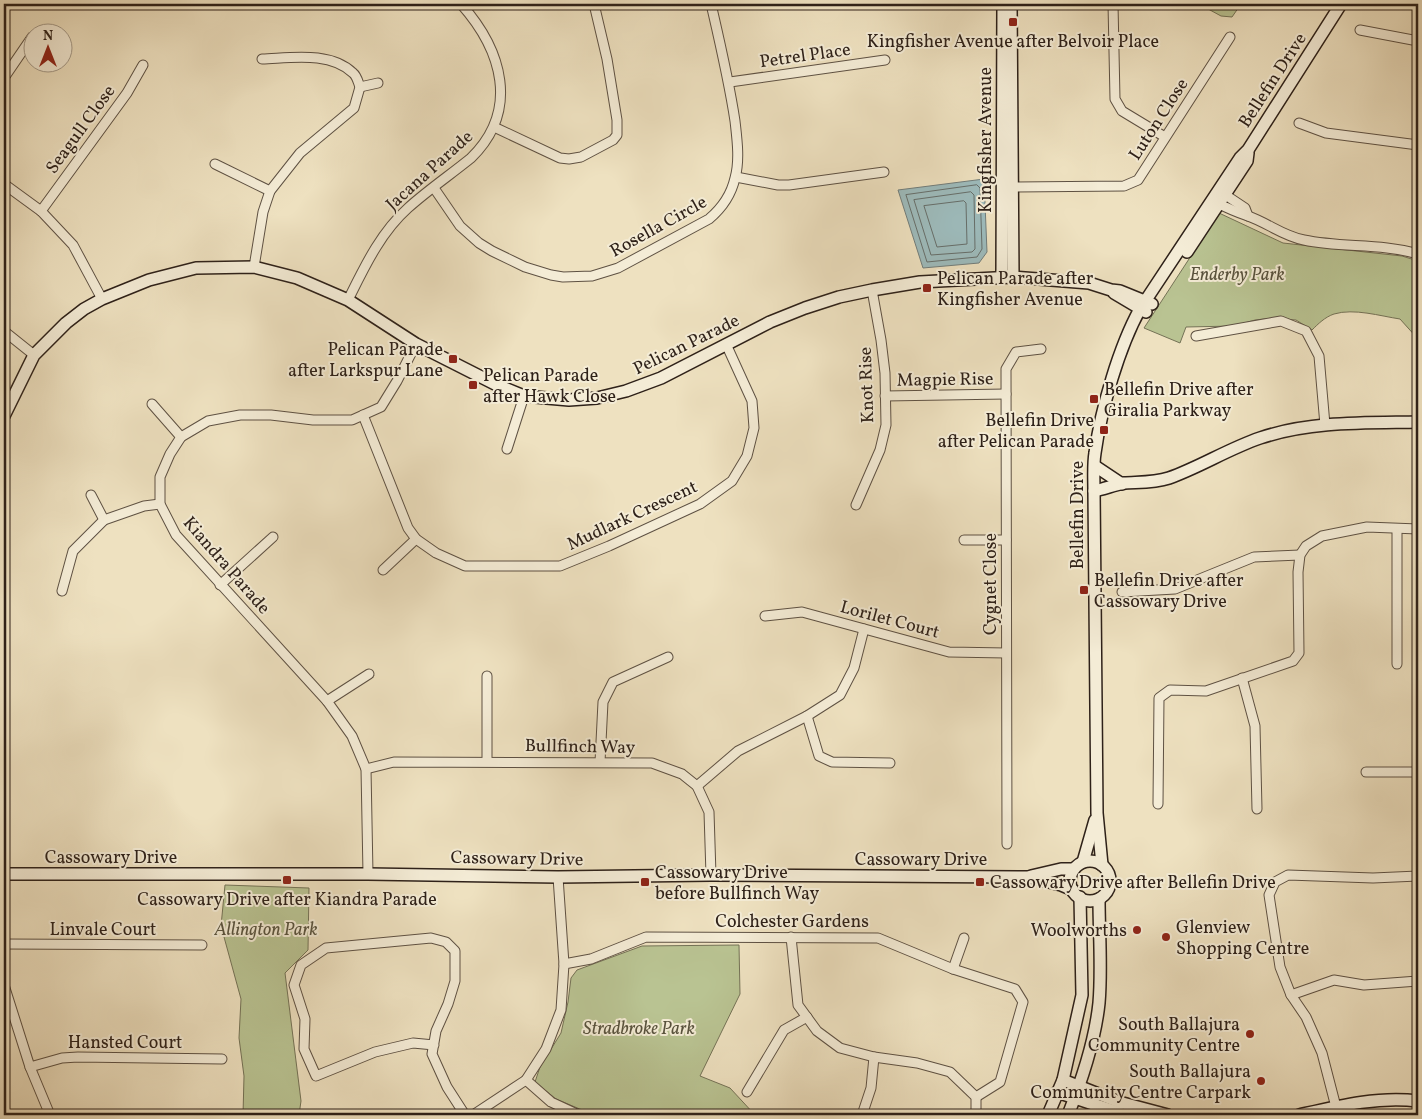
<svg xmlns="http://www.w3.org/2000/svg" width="1422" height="1119" viewBox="0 0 1422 1119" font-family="Vollkorn,serif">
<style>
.green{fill:#b9c392;stroke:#747256}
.water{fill:#9dbbbc;stroke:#717d7b}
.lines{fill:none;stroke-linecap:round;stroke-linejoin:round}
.shore{stroke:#666e6a;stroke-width:1}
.street-casing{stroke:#5e5143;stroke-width:11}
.secondary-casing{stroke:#2e2119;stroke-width:14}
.street{stroke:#f4ecd6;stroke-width:9}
.secondary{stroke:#f4ecd6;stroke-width:11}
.poi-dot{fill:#8f2418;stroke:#f4ecd6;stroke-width:2}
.labels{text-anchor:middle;stroke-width:4;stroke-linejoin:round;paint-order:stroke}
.poi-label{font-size:18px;fill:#2e2119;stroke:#f4ecd6;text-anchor:start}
.street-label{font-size:18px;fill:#2e2119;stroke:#f4ecd6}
.park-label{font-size:18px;font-style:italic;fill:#58523d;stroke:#f4ecd6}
</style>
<rect width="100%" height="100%" fill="#eee1c0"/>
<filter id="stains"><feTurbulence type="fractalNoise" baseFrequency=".004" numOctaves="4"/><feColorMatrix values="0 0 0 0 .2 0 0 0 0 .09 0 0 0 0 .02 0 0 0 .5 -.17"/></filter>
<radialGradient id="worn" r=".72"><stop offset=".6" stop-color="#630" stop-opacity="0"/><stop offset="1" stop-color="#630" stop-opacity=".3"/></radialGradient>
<g class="green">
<path d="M1199,4H1241L1232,17L1221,16Z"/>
<path d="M1219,213L1283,243L1402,256L1418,261V339L1400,319C1380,316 1354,308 1334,314C1325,317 1318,324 1312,330L1296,320L1273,318L1255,320L1234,326L1186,327L1180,343L1144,328Z"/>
<path d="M225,885L309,888L308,950L285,973L301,1101L299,1115H243L244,1076L239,1038L241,999L221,926Z"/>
<path d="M739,945L740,994L700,1076L730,1088L755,1115H594L556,1099L535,1082L540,1067L561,1033L568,1002L571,978L577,970L642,946Z"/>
</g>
<path class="water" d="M984,179L987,252L979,263L923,268L898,190Z"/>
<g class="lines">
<g class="shore">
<path d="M977,185L980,188L982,249L977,257L927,262L906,195Z"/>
<path d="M971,192L974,195L975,249L972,252L931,255L914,200Z"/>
<path d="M964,201L966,203L967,244L937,247L924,206Z"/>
</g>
<defs>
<g id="street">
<path d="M1113,4L1115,99L1122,111L1165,137"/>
<path d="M1360,30L1418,41"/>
<path d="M4,78L32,37"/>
<path d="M730,82L885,60"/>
<path d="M360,87L378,83"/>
<path d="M1299,123L1326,133L1418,145"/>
<path d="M494,127L560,158L569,159L581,157L613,140L617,135V120L607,59L594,4"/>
<path d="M215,164L270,191"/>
<path d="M736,177L778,185H789L884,172"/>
<path d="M4,184L41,211L73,245L102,299"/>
<path d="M1006,187L1124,186L1138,180L1230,37"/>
<path d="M434,188L460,226L479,243L492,251L525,267L551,275L563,277L592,276L618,268L709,219C722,208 731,196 735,178C740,160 737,139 735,121C729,81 720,43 711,4"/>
<path d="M1221,192L1245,208L1248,216"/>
<path d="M1213,201C1225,207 1236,212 1248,216C1268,223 1283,236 1304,240C1342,248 1381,243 1418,254"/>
<path d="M41,211L127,93L143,65"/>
<path d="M254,267L263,212L270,191L300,153L354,108L360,87C358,82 357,76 353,73C330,51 291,58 262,59"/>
<path d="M348,300C364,268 380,233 408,208C428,190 450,175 471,158C520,110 502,50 461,4"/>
<path d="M4,331L34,355"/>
<path d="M1196,336L1281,321L1306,331L1319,356L1325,425"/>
<path d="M885,396L1006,394"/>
<path d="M152,404L181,437"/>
<path d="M363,415L408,528L416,539L436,553L465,566H560L609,546L700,504L732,481L747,456L754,428L752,401L726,344"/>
<path d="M507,449L524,396"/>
<path d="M91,495L104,520"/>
<path d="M856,505L880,450L886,425L885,373L881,340L872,290"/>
<path d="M1397,529V664"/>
<path d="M964,540H1006"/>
<path d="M383,570L416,539"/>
<path d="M220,585L273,537"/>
<path d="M62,591L73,551L104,520L144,506L160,504"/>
<path d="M1122,592L1175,589L1254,557L1300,555"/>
<path d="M765,616L802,612L949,652L1006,653"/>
<path d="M487,676V761"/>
<path d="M1242,678L1255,726L1257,809"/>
<path d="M327,701L369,674"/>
<path d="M807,716L819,756L832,762L890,763"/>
<path d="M600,762L603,702L613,682L668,657"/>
<path d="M366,769L394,762L652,763L682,774L697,786L709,812L711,875"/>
<path d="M1366,772H1418"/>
<path d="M697,786L738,751L807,716L840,695L854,668L864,629"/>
<path d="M1158,804L1159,698L1170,690L1206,691L1293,661L1299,653L1298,572L1300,555L1306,546L1322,536L1367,527L1418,529"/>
<path d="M1007,844L1006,369L1016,352L1041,349"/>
<path d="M368,874L366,769L352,736L327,701L176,535L160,504V477L170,454L181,437L208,421L240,415H271L313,420H352L381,407L397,381L416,344"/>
<path d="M791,937L798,1005L817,1031L840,1048L874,1057L917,1063L950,1072L976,1097V1115"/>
<path d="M4,944L202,945"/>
<path d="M564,964L591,959L646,937L878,938L953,969L1015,989L1023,1002L1000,1082L976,1097"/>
<path d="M953,969L964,938"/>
<path d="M4,985L30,1067L50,1115"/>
<path d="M1291,995L1334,980L1364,985L1418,981"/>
<path d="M434,1045L413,1043L375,1052L316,1076L304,1049L305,1019L294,985L301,965L326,948L431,938L446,942L455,951V981L448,1004L436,1031L432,1054L447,1087L465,1115"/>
<path d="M30,1067L62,1058L78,1057L222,1059"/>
<path d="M526,1080L551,1102L579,1115"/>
<path d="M747,1092L784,1030L807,1017"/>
<path d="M1336,1107L1322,1053L1306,1017L1291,995L1280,967L1269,895L1275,882L1288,875L1373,878L1418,876"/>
<path d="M473,1115L526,1080L546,1049L561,1010L564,964L558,877"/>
<path d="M862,1115L871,1088L874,1057"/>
</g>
<g id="secondary">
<path d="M1011,4L1013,277"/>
<path d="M1187,252L1247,161L1248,153"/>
<path d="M1002,277L1003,4"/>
<path d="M1114,293L1146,312"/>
<path d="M4,416L34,355L66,323L84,309L102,299L149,280L196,268L254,267L297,278L348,300L416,344L497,385L524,396L569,400L597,398L626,391L661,378L770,322L805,308L839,297L872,290L920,282L1013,277L1089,283L1111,290L1120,291L1152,304"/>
<path d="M1095,466L1122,484"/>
<path d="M1094,491C1104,489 1114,485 1124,483C1139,482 1154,483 1169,478C1200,467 1228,449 1260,438C1311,421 1365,423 1418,422"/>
<circle cx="1090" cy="881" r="20"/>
<path d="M1083,862L1095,820"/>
<path d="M1102,865L1097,813L1094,491C1094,479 1093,465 1095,453C1101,409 1119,347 1140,309L1240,158L1248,150L1341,4"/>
<path d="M4,874H368L558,877L711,875L1029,877L1061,885L1073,890"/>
<path d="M1031,876L1061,869H1074"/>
<path d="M1063,1080L1119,1102L1168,1115"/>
<path d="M1057,1092L1126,1115"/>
<path d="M1048,1115L1063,1080L1082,995L1080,897"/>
<path d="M1068,1115C1082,1080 1095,1041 1099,1003C1102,969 1099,933 1099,899"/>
<path d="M1299,1115C1338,1106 1378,1096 1418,1101"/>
</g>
</defs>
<use href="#street" class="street-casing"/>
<use href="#secondary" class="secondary-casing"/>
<use href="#street" class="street"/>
<use href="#secondary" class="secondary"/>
</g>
<g class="poi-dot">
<rect x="1008" y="17" width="10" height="10" rx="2.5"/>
<rect x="922" y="283" width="10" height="10" rx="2.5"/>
<rect x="448" y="354" width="10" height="10" rx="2.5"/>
<rect x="468" y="380" width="10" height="10" rx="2.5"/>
<rect x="1089" y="394" width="10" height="10" rx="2.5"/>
<rect x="1099" y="425" width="10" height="10" rx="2.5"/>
<rect x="1079" y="585" width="10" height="10" rx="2.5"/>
<rect x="282" y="875" width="10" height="10" rx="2.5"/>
<rect x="640" y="877" width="10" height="10" rx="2.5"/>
<rect x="975" y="877" width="10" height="10" rx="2.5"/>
<circle cx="1137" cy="930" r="5"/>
<circle cx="1166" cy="937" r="5"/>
<circle cx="1250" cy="1034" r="5"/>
<circle cx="1261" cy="1081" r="5"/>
</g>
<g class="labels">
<g class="poi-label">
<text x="1013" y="47" text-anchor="middle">Kingfisher Avenue after Belvoir Place</text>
<text x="937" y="284">Pelican Parade after<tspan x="937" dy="21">Kingfisher Avenue</tspan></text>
<text x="443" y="355" text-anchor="end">Pelican Parade<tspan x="443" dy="21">after Larkspur Lane</tspan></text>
<text x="483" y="381">Pelican Parade<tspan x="483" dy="21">after Hawk Close</tspan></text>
<text x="1104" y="395">Bellefin Drive after<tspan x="1104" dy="21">Giralia Parkway</tspan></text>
<text x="1094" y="426" text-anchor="end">Bellefin Drive<tspan x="1094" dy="21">after Pelican Parade</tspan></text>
<text x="1094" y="586">Bellefin Drive after<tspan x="1094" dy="21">Cassowary Drive</tspan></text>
<text x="655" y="878">Cassowary Drive<tspan x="655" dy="21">before Bullfinch Way</tspan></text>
<text x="990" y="888">Cassowary Drive after Bellefin Drive</text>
<text x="287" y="905" text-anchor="middle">Cassowary Drive after Kiandra Parade</text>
<text x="1176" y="933">Glenview<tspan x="1176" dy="21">Shopping Centre</tspan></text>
<text x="1127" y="936" text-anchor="end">Woolworths</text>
<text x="1240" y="1030" text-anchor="end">South Ballajura<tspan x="1240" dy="21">Community Centre</tspan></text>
<text x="1251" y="1077" text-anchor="end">South Ballajura<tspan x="1251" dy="21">Community Centre Carpark</tspan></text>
</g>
<g class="street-label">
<text transform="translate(805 55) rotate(-8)" y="6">Petrel Place</text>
<text transform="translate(1272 80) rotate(-57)" y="6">Bellefin Drive</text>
<text transform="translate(1158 119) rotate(-57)" y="6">Luton Close</text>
<text transform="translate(80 129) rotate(-54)" y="6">Seagull Close</text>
<text transform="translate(985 140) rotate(-90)" y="6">Kingfisher Avenue</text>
<text transform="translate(429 170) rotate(-42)" y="6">Jacana Parade</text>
<text transform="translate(658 226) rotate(-29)" y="6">Rosella Circle</text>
<text transform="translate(686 344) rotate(-26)" y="6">Pelican Parade</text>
<text transform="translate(945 379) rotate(-1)" y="6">Magpie Rise</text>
<text transform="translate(866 385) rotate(-92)" y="6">Knot Rise</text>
<text transform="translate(632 515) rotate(-25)" y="6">Mudlark Crescent</text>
<text transform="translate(1077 515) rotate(-90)" y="6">Bellefin Drive</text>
<text transform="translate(227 565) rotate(49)" y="6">Kiandra Parade</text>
<text transform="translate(990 584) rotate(-90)" y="6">Cygnet Close</text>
<text transform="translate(890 619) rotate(15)" y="6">Lorilet Court</text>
<text transform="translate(580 746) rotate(1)" y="6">Bullfinch Way</text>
<text x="111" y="863">Cassowary Drive</text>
<text transform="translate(517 858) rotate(1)" y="6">Cassowary Drive</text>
<text x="921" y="865">Cassowary Drive</text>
<text x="792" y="927">Colchester Gardens</text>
<text x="103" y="935">Linvale Court</text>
<text x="125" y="1048">Hansted Court</text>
</g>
<g class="park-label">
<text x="1237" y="280">Enderby Park</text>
<text x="266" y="935">Allington Park</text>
<text x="639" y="1034">Stradbroke Park</text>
</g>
</g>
<rect width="1422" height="1119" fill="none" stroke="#eee1c0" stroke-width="20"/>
<rect x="5" y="5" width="1412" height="1109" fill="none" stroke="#2e2119" stroke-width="2.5"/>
<rect x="10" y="10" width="1402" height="1099" fill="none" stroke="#2e2119"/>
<g transform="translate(48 48)"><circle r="24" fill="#f4ecd6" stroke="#a59b8a"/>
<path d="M0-4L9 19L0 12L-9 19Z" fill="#8f2418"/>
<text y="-8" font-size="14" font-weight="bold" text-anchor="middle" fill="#2e2119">N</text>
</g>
<rect width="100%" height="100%" filter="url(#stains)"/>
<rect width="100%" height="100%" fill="url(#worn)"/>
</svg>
